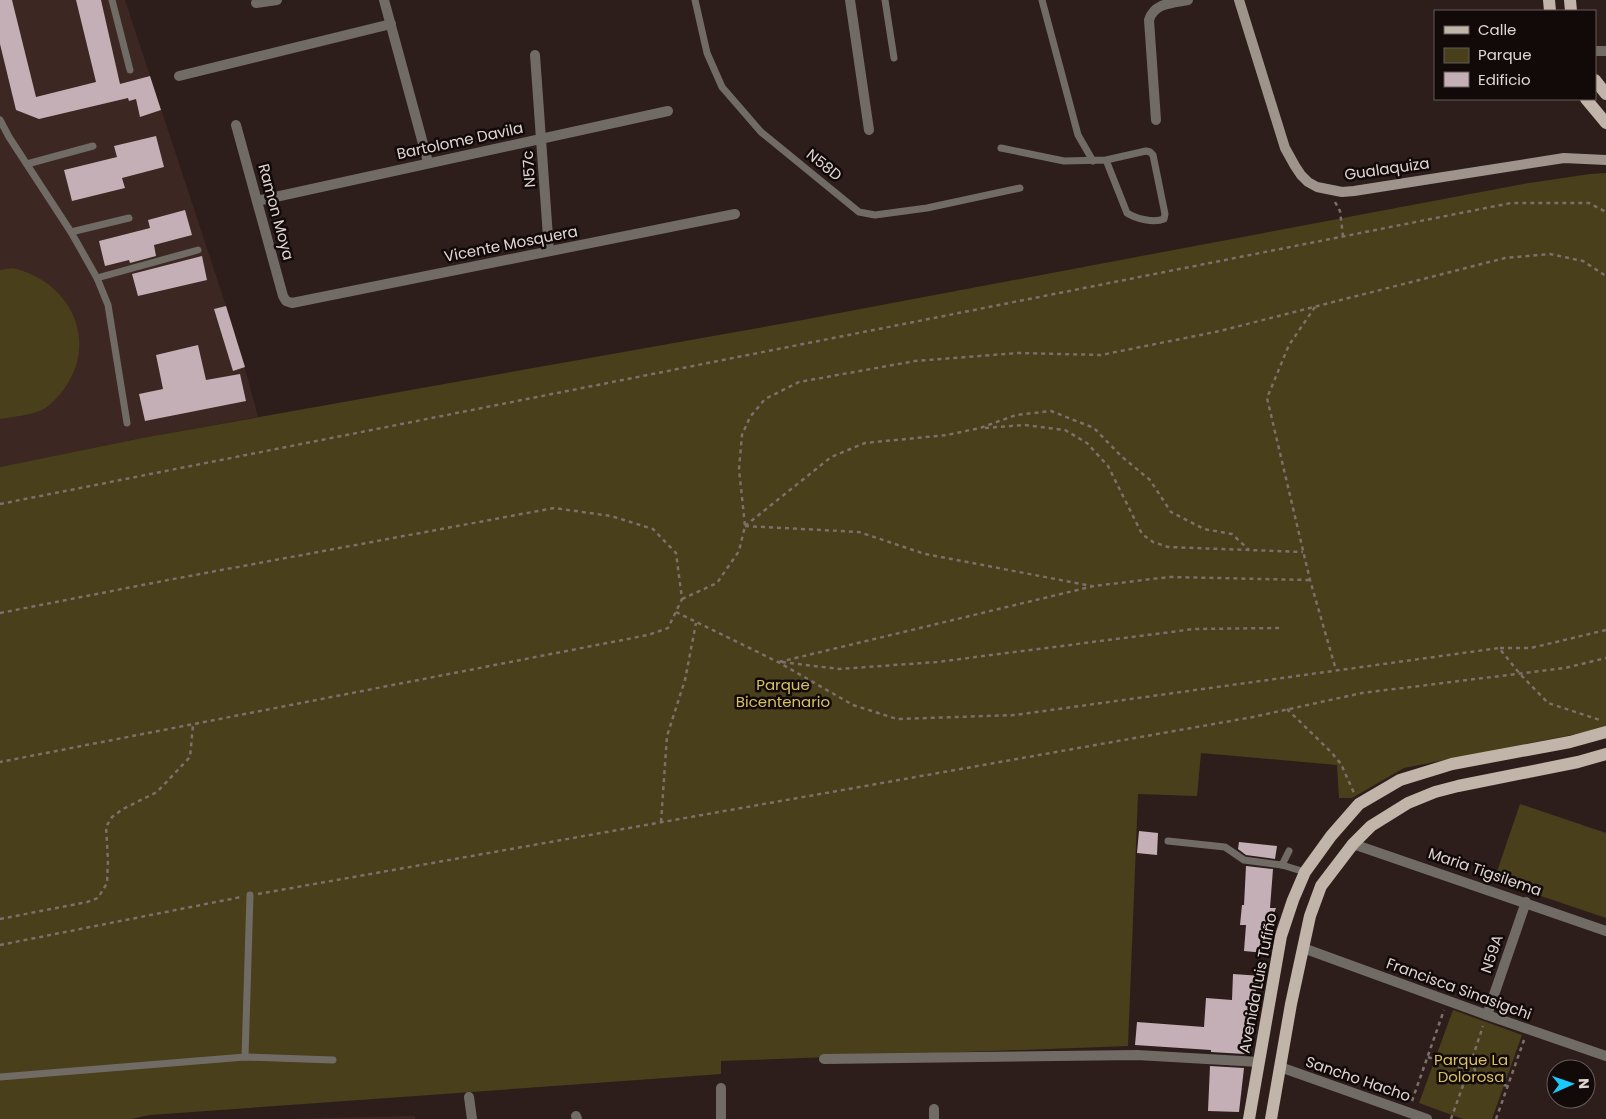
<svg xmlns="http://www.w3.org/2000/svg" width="1606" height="1119" viewBox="0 0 1606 1119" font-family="Poppins,sans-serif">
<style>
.built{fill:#3c2723}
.green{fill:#493f1a}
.building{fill:#c4afb6}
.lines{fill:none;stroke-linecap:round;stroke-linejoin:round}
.path{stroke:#7c6f6c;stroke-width:2.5;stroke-dasharray:4 4;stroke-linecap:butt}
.lane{stroke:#716b65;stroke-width:7}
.street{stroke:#716b65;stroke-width:10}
.secondary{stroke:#9e948b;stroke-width:10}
.primary{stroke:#c1b4a8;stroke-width:12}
.labels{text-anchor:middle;stroke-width:5;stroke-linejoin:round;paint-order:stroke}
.street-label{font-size:15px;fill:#e0d5d3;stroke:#110a09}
.park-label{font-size:15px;fill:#d9c162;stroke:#110a09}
</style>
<rect width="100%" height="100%" fill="#2e1e1b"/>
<g class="built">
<path d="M0,0H125L226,306L246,372L258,417L142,438L0,467Z"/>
<path d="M415,1116V1119H287Z"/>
</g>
<g class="green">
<path d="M1606,173V727L1602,729L1404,768L1352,798H1339L1337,765L1201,753L1197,796L1138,794L1128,1046L721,1061V1074L150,1115L131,1119H0V467L142,438L797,321L1529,183L1590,174Z"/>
<path d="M12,268C69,280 100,340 64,389C58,397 50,406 42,410C31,415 12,417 0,419V270Z"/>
<path d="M1520,804L1606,833V918L1494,880Z"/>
<path d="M1453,1010L1522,1035L1492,1119H1463L1419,1103Z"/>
</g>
<g class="building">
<path d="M0,0H12L36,97L96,82L76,0H101L120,84L150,76L161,110L140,117L136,99L129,101L128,98L39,119L16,110L0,44Z"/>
<path d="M156,136L164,167L122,178L125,188L72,201L64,170L117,157L114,146Z"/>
<path d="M185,210L192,235L154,245L156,256L130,263L129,260L105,266L99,241L150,228L148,220Z"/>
<path d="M202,256L207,280L138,296L132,274Z"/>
<path d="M226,306L245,367L233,371L214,309Z"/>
<path d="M198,345L206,380L240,374L246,401L145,421L139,394L163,389L156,355Z"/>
<path d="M1139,831L1158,833L1157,855L1137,853Z"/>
<path d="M1239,842L1277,846L1275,859L1246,855L1238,849Z"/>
<path d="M1246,866L1273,869L1270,908H1276L1266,935L1265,953L1244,951L1246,925H1240L1242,905H1244Z"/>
<path d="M1233,974L1262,976L1261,987H1256L1255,1012L1251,1011L1248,1053L1245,1052V1054L1211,1052V1050L1135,1045L1137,1022L1204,1027L1206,998L1232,1000Z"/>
<path d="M1210,1066L1244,1068L1239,1112L1208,1111Z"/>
</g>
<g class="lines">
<g class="path">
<path d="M1335,202L1340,211L1343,236"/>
<path d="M1315,307L1289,345L1267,398L1310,580L1336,670"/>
<path d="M985,428L1024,425L1065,430L1087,443L1108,466L1142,534L1153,542L1168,547L1303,552"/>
<path d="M0,504L1511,203H1589L1606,212"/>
<path d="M745,526L831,457L865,443L947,435L980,428L1016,415L1051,411L1094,428L1121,456L1150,480L1171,512L1204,529L1232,534L1249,550"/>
<path d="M745,526L859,532L925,554L1092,586"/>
<path d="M682,599L717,583L739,551L745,526L739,469L742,435L750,417L765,399L799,382L915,361L1018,353L1101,355L1220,331L1505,258L1550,254L1583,261L1606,276"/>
<path d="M676,612L778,662L853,705L897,719L1015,715L1499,648L1520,674L1548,703L1600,720"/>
<path d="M0,613L168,580L554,508L611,516L653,529L676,553L682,599L668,628L648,635L0,762"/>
<path d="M1500,648H1531L1606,630"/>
<path d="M779,662L1094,586L1169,577L1310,580"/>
<path d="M782,662L839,669L937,662L1194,629L1279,628"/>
<path d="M1287,709L1331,752L1341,764L1354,793"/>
<path d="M661,822L667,736L685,680L696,623"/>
<path d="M258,894L1253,717L1362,693L1565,668L1606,658"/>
<path d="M0,919L87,902L98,898L107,883L108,860L106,827L112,817L123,809L157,792L190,757L193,725"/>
<path d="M0,945L241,897"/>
<path d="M1428,1057L1462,1069"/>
<circle cx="1468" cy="1071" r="7"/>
<path d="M1470,1065L1483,1026"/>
<path d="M1474,1073L1507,1086"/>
<path d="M1412,1101L1444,1010"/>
<path d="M1451,1119L1466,1077"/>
<path d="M1496,1119L1524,1040"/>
</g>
<g class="lane">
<path d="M112,0L130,70"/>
<path d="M695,0L707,53L722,87L761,132L859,212L875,215L927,208L1020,188"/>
<path d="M885,0L894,58"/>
<path d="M1042,0L1078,135L1093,161"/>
<path d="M0,120L9,137L71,232L97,278L108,305L127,423"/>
<path d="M1001,148L1064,161L1106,160L1146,151L1150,152L1153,155L1165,214L1164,219C1154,223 1136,219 1127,213L1106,160"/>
<path d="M27,164L93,146"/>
<path d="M71,232L129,218"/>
<path d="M97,278L198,250"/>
<path d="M1168,841L1225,847L1244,860L1282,865L1305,872"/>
<path d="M1282,865L1289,851"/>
<path d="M245,1057L250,895"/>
<path d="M0,1077L245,1057L333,1060"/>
</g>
<g class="street">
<path d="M384,0L428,162"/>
<path d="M850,0L869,130"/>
<path d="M256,3L277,0"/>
<path d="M1595,51H1606"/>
<path d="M535,55L549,251"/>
<path d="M179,76L391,24"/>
<path d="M1156,120L1149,20C1154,3 1172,3 1188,0"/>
<path d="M236,125L283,296L286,301L292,303L735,214"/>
<path d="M257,201L668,111"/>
<path d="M1353,844L1606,931"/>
<path d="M1303,948L1487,1015L1606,1056"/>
<path d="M1487,1015L1526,902"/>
<path d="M824,1059L1137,1055L1259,1062"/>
<path d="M1280,1067L1427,1119"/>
<path d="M721,1088V1119"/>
<path d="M469,1097L472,1119"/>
<path d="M934,1109V1119"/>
<path d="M576,1116L577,1119"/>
</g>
<path class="secondary" d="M1239,0L1285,148L1295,166L1301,175L1308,182L1317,187L1342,192L1354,191L1564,158L1606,160"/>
<g class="primary">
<path d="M1549,0L1550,11"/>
<path d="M1570,0L1571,11"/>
<path d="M1595,80L1606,94"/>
<path d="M1586,99L1606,123"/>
<path d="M1249,1119L1281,936L1293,900L1305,872L1331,836L1359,804L1400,780L1452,764L1570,742L1606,732"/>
<path d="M1271,1119L1291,1004L1310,916L1321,886L1353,844L1371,826L1408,803L1435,792L1458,786L1578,762L1606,754"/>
</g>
</g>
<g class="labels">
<g class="street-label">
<text transform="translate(460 141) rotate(-12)" y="5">Bartolome Davila</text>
<text transform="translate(824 165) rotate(39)" y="5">N58D</text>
<text transform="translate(529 169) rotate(-94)" y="5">N57c</text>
<text transform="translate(1387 169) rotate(-8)" y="5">Gualaquiza</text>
<text transform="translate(276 212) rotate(75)" y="5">Ramon Moya</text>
<text transform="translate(511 244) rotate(-11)" y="5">Vicente Mosquera</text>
<text transform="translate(1485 872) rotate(19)" y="5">Maria Tigsilema</text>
<text transform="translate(1492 954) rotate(-71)" y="5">N59A</text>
<text transform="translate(1258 983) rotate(-79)" y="5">Avenida Luis Tufiño</text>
<text transform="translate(1459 989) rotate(20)" y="5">Francisca Sinasigchi</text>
<text transform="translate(1358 1079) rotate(19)" y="5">Sancho Hacho</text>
</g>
<g class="park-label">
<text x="783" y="690">Parque<tspan x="783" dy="17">Bicentenario</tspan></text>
<text x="1471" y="1065">Parque La<tspan x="1471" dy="17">Dolorosa</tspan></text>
</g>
</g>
<rect x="1434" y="10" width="162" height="90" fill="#110a09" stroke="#645b5a"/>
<rect x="1444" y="26" width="25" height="8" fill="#c1b4a8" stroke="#645b5a"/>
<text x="1478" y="35" font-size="15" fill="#e0d5d3">Calle</text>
<rect x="1444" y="48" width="25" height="15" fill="#493f1a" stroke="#645b5a"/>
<text x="1478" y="60" font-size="15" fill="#e0d5d3">Parque</text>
<rect x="1444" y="72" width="25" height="15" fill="#c4afb6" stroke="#645b5a"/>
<text x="1478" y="85" font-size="15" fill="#e0d5d3">Edificio</text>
<g transform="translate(1571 1084) rotate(88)"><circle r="24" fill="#110a09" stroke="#645b5a"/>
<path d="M0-4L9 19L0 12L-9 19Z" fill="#1acafc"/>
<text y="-8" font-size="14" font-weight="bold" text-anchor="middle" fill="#e0d5d3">N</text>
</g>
</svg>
